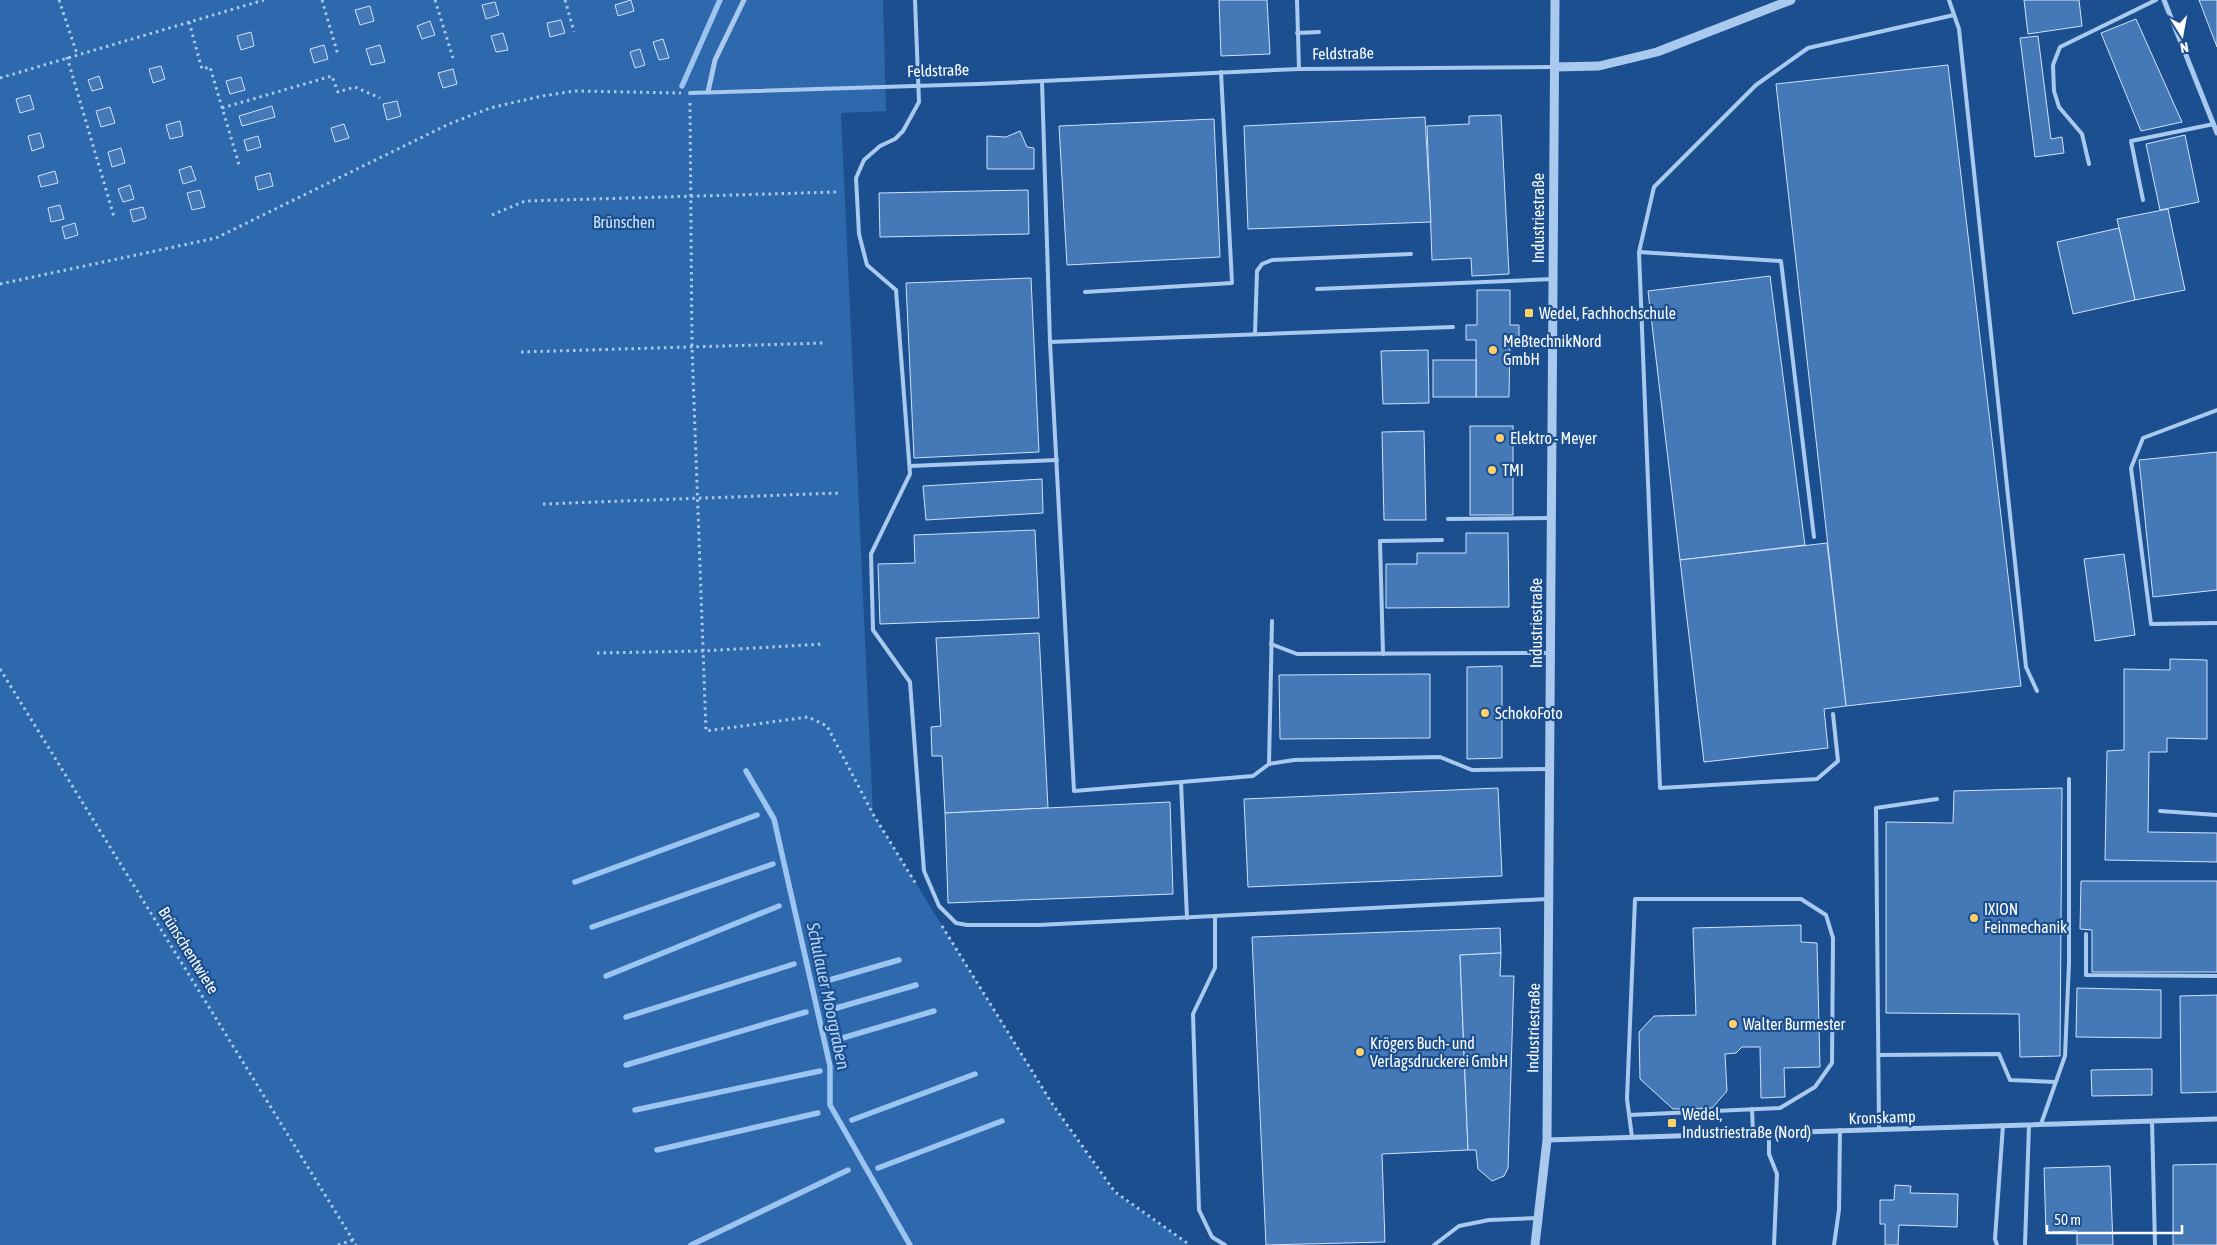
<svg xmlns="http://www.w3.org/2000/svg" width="2217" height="1245" viewBox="0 0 2217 1245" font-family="'Asap Condensed',sans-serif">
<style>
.green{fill:#2e69ad}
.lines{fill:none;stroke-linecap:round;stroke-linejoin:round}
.stream{stroke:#9cc4f0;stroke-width:5.5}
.building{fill:#4478b7;stroke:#cfe3fa}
.path{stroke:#a9c9ee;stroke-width:3;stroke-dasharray:2.5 4;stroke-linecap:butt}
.service{stroke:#a9c9ee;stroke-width:4}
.minor{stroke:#a9c9ee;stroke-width:5}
.tertiary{stroke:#a9c9ee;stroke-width:9}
.poi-dot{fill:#ffd166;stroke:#1b4f8f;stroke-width:2}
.labels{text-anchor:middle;stroke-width:4.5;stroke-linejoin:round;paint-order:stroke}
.street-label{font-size:16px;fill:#fff;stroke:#1b4f8f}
.park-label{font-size:16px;fill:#cfe3fa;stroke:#1b4f8f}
.poi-label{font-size:16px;fill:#fff;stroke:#1b4f8f;text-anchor:start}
.water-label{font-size:18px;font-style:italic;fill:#b5d3f5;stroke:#1b4f8f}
</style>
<rect width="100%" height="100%" fill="#1b4f8f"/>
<path class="green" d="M0,0H883L886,111L841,113L873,814L1053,1105L1114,1192L1190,1245H0Z"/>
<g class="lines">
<g class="stream">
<path d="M682,86L720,0"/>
<path d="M746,771L774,819L830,1066V1105L910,1245"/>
<path d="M575,882L757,815"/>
<path d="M592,927L773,864"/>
<path d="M606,976L779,906"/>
<path d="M826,981L899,960"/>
<path d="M833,1009L916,985"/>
<path d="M626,1017L794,964"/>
<path d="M839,1039L934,1011"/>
<path d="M626,1065L806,1012"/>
<path d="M635,1110L820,1071"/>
<path d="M852,1120L975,1074"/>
<path d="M657,1150L818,1113"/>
<path d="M878,1168L1002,1121"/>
<path d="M691,1245L848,1170"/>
</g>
</g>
<g class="building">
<path d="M631,0L634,11L618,16L615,5Z"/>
<path d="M1219,0H1267L1270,54L1221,56Z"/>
<path d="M2024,0H2079L2082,26L2028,34Z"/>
<path d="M2199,0H2217V47Z"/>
<path d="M495,2L499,15L486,19L482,5Z"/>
<path d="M370,6L374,21L360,25L355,10Z"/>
<path d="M2136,19L2182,122L2141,131L2101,33Z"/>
<path d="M561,20L565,33L550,37L547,23Z"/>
<path d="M430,21L435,35L422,39L417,26Z"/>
<path d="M251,32L254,46L241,50L237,36Z"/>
<path d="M503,33L508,50L496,52L491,36Z"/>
<path d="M2038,36L2051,139L2062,137L2064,153L2035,157L2020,38Z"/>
<path d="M663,39L669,58L659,60L653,42Z"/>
<path d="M324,45L328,59L314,63L310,49Z"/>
<path d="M380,45L385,62L371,65L366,49Z"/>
<path d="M640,49L645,65L635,68L630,52Z"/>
<path d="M1948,65L2021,686L1846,706L1776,84Z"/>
<path d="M161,66L165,79L153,83L149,69Z"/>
<path d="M453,69L457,84L443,88L438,73Z"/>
<path d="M99,76L103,88L92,91L88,80Z"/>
<path d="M241,77L245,90L230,94L226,81Z"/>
<path d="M30,95L34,109L20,113L16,99Z"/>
<path d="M397,101L401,116L387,120L383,104Z"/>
<path d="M272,106L275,117L242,126L239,116Z"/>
<path d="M110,107L115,123L101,127L96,111Z"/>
<path d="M1501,115L1509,274L1472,276L1471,258L1432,260L1427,126L1469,124V116Z"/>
<path d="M1425,117L1431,222L1248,229L1244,126Z"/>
<path d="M1214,119L1220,257L1067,265L1059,126Z"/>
<path d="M180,121L183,136L170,139L166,125Z"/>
<path d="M344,124L349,138L335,142L331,128Z"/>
<path d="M1020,131L1027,147L1034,148V169H987V136L1006,137Z"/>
<path d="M40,133L44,147L32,151L28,136Z"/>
<path d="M2185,135L2199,202L2160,210L2146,144Z"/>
<path d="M258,136L261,147L247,151L244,140Z"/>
<path d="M121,148L125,163L112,167L108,152Z"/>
<path d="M191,166L196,180L183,184L179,170Z"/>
<path d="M55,171L58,183L41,187L38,176Z"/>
<path d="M270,173L273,186L258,190L255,177Z"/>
<path d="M130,185L134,199L123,202L118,189Z"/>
<path d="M200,190L205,207L192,210L187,193Z"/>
<path d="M1028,190L1029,234L880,237L879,193Z"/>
<path d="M60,205L64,219L51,222L48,208Z"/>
<path d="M143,207L146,218L133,222L130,210Z"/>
<path d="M2168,209L2185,290L2135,300L2117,219Z"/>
<path d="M75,223L78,235L65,239L62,227Z"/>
<path d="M2119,228L2135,300L2073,314L2057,242Z"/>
<path d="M1770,276L1805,545L1680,560L1648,291Z"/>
<path d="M1031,278L1039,452L914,458L906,283Z"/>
<path d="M1477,290H1510V325H1519V341H1510L1509,397H1476V340H1466V325H1477Z"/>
<path d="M1428,350L1429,403L1383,404L1381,351Z"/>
<rect x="1433" y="360" width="43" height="37"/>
<rect x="1470" y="426" width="43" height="89"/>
<path d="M1424,431L1426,520H1384L1382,432Z"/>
<path d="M2217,452V590L2153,597L2139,460Z"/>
<path d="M1042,479L1043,513L926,520L923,486Z"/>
<path d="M1035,530L1039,618L880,624L878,564L915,563L914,535Z"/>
<path d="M1466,533H1508L1509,607L1386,608V564H1417V553H1466Z"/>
<path d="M1827,543L1846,706L1824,709L1828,748L1704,762L1680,560Z"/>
<path d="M2124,554L2135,635L2095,641L2084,559Z"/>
<path d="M1039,633L1048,808L945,813L942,756H932L931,727L941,726L936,638Z"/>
<path d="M2170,659L2207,660V739L2167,738V752H2149L2148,832L2217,833V862L2105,860L2107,751L2124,750V669L2170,670Z"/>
<path d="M1502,666V758L1467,759V667Z"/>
<path d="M1430,674V738L1280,739L1279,675Z"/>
<path d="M1498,788L1502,876L1248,887L1244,799Z"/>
<path d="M2062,788L2060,1056L2020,1057L2019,1014L1886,1013V822L1953,823L1954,791Z"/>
<path d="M1170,802L1173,894L948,903L945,813Z"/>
<path d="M2081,881H2217V972H2092V930L2080,929Z"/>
<path d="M1801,925V942L1817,943L1820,1067L1784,1068L1785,1097L1761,1098L1760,1047H1742L1736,1053L1725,1054L1727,1091L1712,1108L1673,1109L1640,1079L1639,1032L1654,1016L1696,1015L1693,928Z"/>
<path d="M1500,928L1501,953L1460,955L1468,1150L1382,1154L1385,1242L1266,1245L1252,937Z"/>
<path d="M1501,953L1500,976H1514L1508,1168L1504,1176L1492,1181L1478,1169L1476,1150H1468L1460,955Z"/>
<path d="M2077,988L2161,990V1038L2076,1037Z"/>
<path d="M2217,995V1092L2181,1093L2180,996Z"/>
<path d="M2152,1069V1095L2092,1096L2091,1070Z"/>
<path d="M2217,1164V1245H2173V1165Z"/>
<path d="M2110,1166L2113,1245H2077V1231L2046,1232L2044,1168Z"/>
<path d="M1895,1185L1911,1186L1910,1193L1958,1194L1957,1227L1899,1225L1898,1245H1885V1224H1880V1200H1894Z"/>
</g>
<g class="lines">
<g class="path">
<path d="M59,0L77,54"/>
<path d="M322,0L338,55"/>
<path d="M435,0L453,58"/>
<path d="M565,0L574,32"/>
<path d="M189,22L202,69L210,67L240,168"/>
<path d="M67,57L114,217"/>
<path d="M0,78L264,0"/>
<path d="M690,103L692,347L706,731L808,717L827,726L873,814L916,884"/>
<path d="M222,108L332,76L338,92L355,87L380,98"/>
<path d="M492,215L525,201L837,192"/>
<path d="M0,284L216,238L449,124L490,108L542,96L575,91L681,93"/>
<path d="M521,352L824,343"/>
<path d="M543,504L839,493"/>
<path d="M597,653L703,651L823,644"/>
<path d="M0,669L356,1245"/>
<path d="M942,926L1053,1105L1115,1192L1190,1245"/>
<path d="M338,1245L353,1240"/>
</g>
<g class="service">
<path d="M915,0L919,102L903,131L895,139L880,146L864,160L856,178L859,234L867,265L896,290L910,474L871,554L873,630L910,682L924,871L939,906L956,923L967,925H1039L1547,899"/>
<path d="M1297,0L1299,69"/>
<path d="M1949,0L1959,29L2026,667L2037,691"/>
<path d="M1297,33L1319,32"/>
<path d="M1042,81L1050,342L1074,791L1253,776L1269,764L1272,621"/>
<path d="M690,93L978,84L1299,69L1554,67"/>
<path d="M2089,164L2082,134L2059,107L2054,91L2053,65L2060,47L2156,0"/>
<path d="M2143,200L2131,141L2214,124"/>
<path d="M1639,252L1781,261L1814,537"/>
<path d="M1317,289L1553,279"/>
<path d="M1085,292L1232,283L1221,72"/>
<path d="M1255,334L1257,271L1262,264L1272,260L1411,254"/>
<path d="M1050,342L1453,327"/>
<path d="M2217,410L2143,438L2131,468L2151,624L2217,623"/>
<path d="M910,466L1057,460"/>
<path d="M1448,519L1552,518"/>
<path d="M1271,644L1297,654L1551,653"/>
<path d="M1383,654L1380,541L1442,540"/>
<path d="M1833,714L1838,761L1817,779L1660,788L1639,252L1654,187L1756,85L1808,48L1954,15"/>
<path d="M1269,764L1294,760L1440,757L1472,770L1550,769"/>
<path d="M1181,782L1187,918"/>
<path d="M2160,811L2217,815"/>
<path d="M1215,916V968L1193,1014L1199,1210L1212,1237L1225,1245"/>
<path d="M2086,934V975L2217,976"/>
<path d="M1879,1055L1999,1054L2010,1080L2055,1082"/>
<path d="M1752,1109L1753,1133"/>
<path d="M1629,1115L1780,1108L1815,1087L1832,1063L1833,938L1826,915L1801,899H1635L1627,1099L1632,1137"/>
<path d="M2152,1121L2155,1245"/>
<path d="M2041,1124L2065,1056L2069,963V779"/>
<path d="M1879,1129L1876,808L1937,799"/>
<path d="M1769,1133V1154L1777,1174L1774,1245"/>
<path d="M1434,1245L1459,1226L1489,1220L1538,1218"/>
<path d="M1834,1245L1839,1210L1840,1130"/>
<path d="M1997,1245L1995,1239L2003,1125"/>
<path d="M2025,1245L2029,1125"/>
</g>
<g class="minor">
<path d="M2164,0L2217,133"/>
<path d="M708,92L715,60L744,0"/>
<path d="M1547,1140L2217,1119"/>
</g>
<g class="tertiary">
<path d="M1554,67L1599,66L1657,52L1791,0"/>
<path d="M1535,1245L1547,1140L1555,0"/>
</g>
</g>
<g class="poi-dot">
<rect x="1524" y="308" width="10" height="10" rx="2.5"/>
<circle cx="1493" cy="350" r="5"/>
<circle cx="1500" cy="438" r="5"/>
<circle cx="1492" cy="470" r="5"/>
<circle cx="1485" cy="713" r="5"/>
<circle cx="1974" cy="918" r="5"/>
<circle cx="1733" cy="1024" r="5"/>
<circle cx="1360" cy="1052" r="5"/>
<rect x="1667" y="1118" width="10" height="10" rx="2.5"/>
</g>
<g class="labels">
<g class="street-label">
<text transform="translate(1343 53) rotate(-1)" y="6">Feldstraße</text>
<text transform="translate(938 70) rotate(-2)" y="6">Feldstraße</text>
<text transform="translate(1538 218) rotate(-90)" y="6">Industriestraße</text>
<text transform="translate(1536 623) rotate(-90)" y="6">Industriestraße</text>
<text transform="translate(189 950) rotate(58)" y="6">Brünschentwiete</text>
<text transform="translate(1533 1028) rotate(-89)" y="6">Industriestraße</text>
<text transform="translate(1882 1117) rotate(-2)" y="6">Kronskamp</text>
</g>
<g class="park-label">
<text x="624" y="228">Brünschen</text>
</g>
<g class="poi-label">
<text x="1539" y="319">Wedel, Fachhochschule</text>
<text x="1503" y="347">MeßtechnikNord<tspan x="1503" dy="18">GmbH</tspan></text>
<text x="1510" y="444">Elektro - Meyer</text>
<text x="1502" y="476">TMI</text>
<text x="1495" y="719">SchokoFoto</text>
<text x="1984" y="915">IXION<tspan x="1984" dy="18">Feinmechanik</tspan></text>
<text x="1743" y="1030">Walter Burmester</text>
<text x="1370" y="1049">Krögers Buch- und<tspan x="1370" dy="18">Verlagsdruckerei GmbH</tspan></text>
<text x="1682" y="1120">Wedel,<tspan x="1682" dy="18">Industriestraße (Nord)</tspan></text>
</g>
<g class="water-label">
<text transform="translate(828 996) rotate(78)" y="6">Schulauer Moorgraben</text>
</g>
</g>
<g transform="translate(2182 35) rotate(169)" stroke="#1b4f8f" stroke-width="4" paint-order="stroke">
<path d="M0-4L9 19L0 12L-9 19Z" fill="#ffffff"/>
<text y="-8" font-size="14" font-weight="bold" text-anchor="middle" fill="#ffffff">N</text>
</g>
<path d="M2047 1225v8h135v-8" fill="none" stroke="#ffffff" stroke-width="2.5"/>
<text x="2054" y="1225" font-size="15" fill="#ffffff" stroke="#1b4f8f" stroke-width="4" paint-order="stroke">50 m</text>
</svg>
